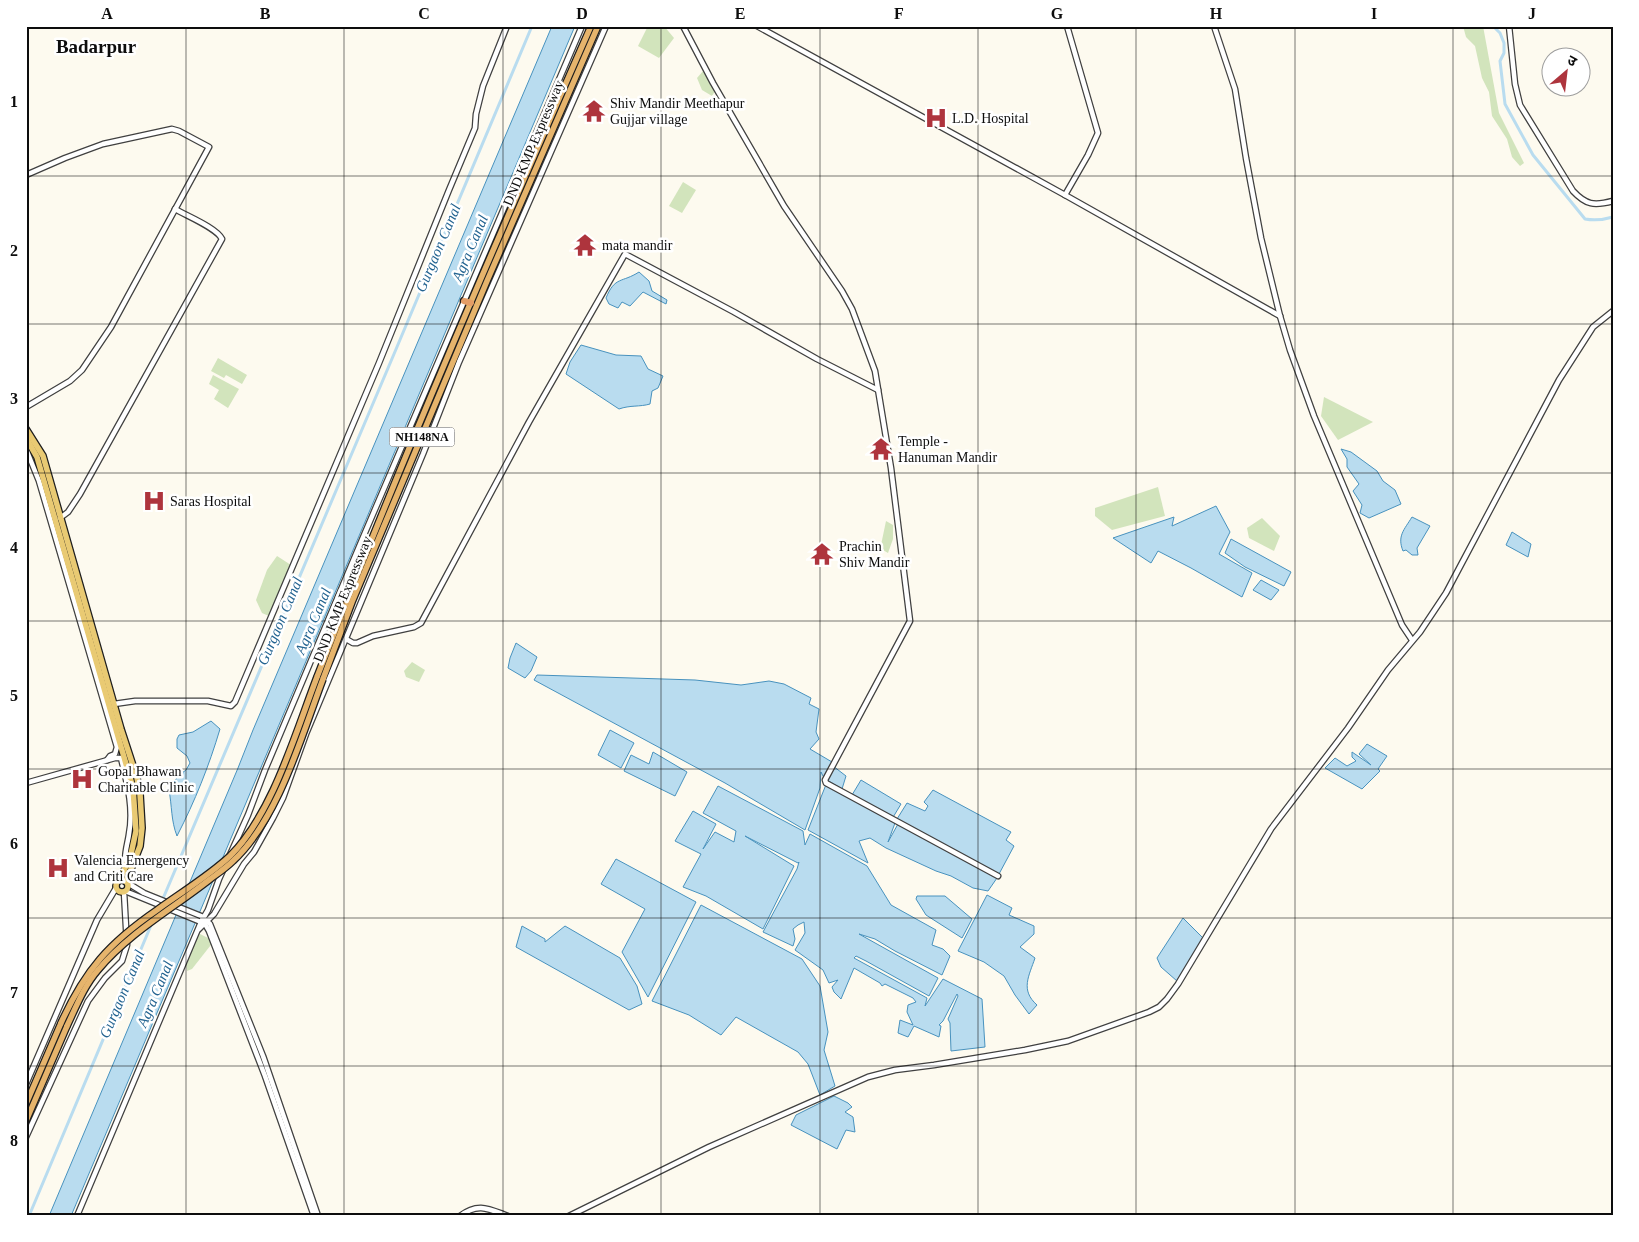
<svg xmlns="http://www.w3.org/2000/svg" width="1639" height="1242" viewBox="0 0 1639 1242" font-family="'Times New Roman','Noto Sans Devanagari',serif">
<style>
.green{fill:#d2e4bc}
.water{fill:#b9dcef;stroke:#4892be}
.lines{fill:none;stroke-linecap:round;stroke-linejoin:round}
.canal{stroke:#b9dcef;stroke-width:3}
.tertiary-casing{stroke:#404040;stroke-width:7}
.primary-casing{stroke:#1e1e1e;stroke-width:8}
.trunk-casing{stroke:#1e1e1e;stroke-width:8}
.motorway-casing{stroke:#1e1e1e;stroke-width:9}
.tertiary{stroke:#fff;stroke-width:4.5}
.primary{stroke:#e9ca73;stroke-width:5.5}
.trunk{stroke:#e6b46c;stroke-width:5.5}
.motorway{stroke:#e49d66;stroke-width:6}
.trunk-bridge-casing{stroke:#1e1e1e;stroke-width:8;stroke-linecap:butt}
.trunk-bridge{stroke:#e6b46c;stroke-width:5.5}
.grid{fill:none;stroke:#0d0d0d;stroke-width:1;stroke-opacity:0.55}
.labels{text-anchor:middle;stroke-width:5;stroke-linejoin:round;paint-order:stroke}
.shield{fill:#fff;stroke:#565656;stroke-width:1}
.shield-label{font-size:12px;font-weight:bold;fill:#0d0d0d}
.poi-label{font-size:14px;fill:#0d0d0d;stroke:#fff;text-anchor:start}
.street-label{font-size:14px;fill:#0d0d0d;stroke:#fff}
.water-label{font-size:15px;font-style:italic;fill:#246491;stroke:#fff}
.district-label{font-size:19px;font-weight:bold;fill:#0d0d0d;stroke:#fff}
.neatline{fill:none;stroke:#0d0d0d;stroke-width:2}
.grid-label{font-size:16px;text-anchor:middle;font-weight:bold;fill:#0d0d0d}
</style>
<rect width="100%" height="100%" fill="#fdfaef"/>
<g class="green">
<path d="M648,26H664L674,38L659,58L638,46Z"/>
<path d="M1463,26H1483L1499,113L1524,163L1520,166L1512,157L1507,139L1492,116L1489,92L1482,78L1475,46L1466,37Z"/>
<path d="M703,71L715,91L712,96L702,90L697,78Z"/>
<path d="M683,182L696,190L682,213L669,206Z"/>
<path d="M218,358L247,375L242,384L226,375L224,378L211,371Z"/>
<path d="M213,375L239,389L228,408L214,399L219,390L209,384Z"/>
<path d="M1324,397L1373,422L1338,440L1321,416Z"/>
<path d="M1158,487L1165,516L1112,530L1095,516V508Z"/>
<path d="M1262,518L1280,536L1274,551L1249,538L1247,528Z"/>
<path d="M886,521L893,525V539L888,553L883,550L881,545Z"/>
<path d="M277,556L291,565L271,617L262,613L256,600L267,570Z"/>
<path d="M412,662L425,670L419,682L406,677L404,671Z"/>
<path d="M198,933L214,941L192,969L187,971L186,963Z"/>
</g>
<g class="water">
<path d="M552,26H575L71,1216H49L238,768L253,730Z"/>
<path d="M639,272L649,281L652,291L667,300L666,304L643,292L630,306L622,302L618,308L609,304L606,298C615,276 622,283 639,272Z"/>
<path d="M581,345L616,355L641,356L648,369L663,376L658,388L652,391L650,404C640,407 630,405 619,409L566,374L570,362Z"/>
<path d="M1341,449L1351,452L1377,471L1383,481L1395,490L1401,504L1369,518L1360,513L1362,505L1353,491L1359,484L1347,467V459Z"/>
<path d="M1216,506L1230,532L1219,554L1252,573L1242,597L1191,568L1158,551L1151,563L1113,538L1174,517L1172,526Z"/>
<path d="M1412,517L1430,526L1417,548L1418,555H1412L1406,550L1403,551C1397,536 1404,530 1412,517Z"/>
<path d="M1512,532L1531,544L1528,557L1506,545Z"/>
<path d="M1231,539L1291,572L1284,586L1245,567L1225,553Z"/>
<path d="M1261,580L1279,590L1271,600L1253,590Z"/>
<path d="M516,643L537,657L531,671L525,678L508,668L510,658Z"/>
<path d="M537,675L695,680L741,685L769,681L784,684L811,698L809,704L819,709L816,732L819,739L810,749L832,762L824,778L821,772L820,788L805,830L725,783L534,680Z"/>
<path d="M211,721L220,729C209,766 195,801 177,836C171,821 172,806 169,790L178,776L186,770L190,763L187,756L177,748V739L179,735L193,732Z"/>
<path d="M610,730L634,743L621,768L598,755Z"/>
<path d="M1367,744L1387,756L1378,769L1380,771L1362,789L1325,768L1335,758L1347,766L1356,761L1352,757V752L1371,765L1359,754Z"/>
<path d="M653,752L687,772L675,796L624,771L631,755L649,764Z"/>
<path d="M833,766L846,776L842,789L827,780Z"/>
<path d="M861,780L901,804L892,819L852,795Z"/>
<path d="M827,782L895,823L888,842L898,824L997,878L988,891L973,888L951,876L936,871L886,848L870,838L859,841L868,863L808,830Z"/>
<path d="M718,786L803,831L805,845L810,834L867,866L891,905L936,930L932,945L943,949L950,956L942,975L895,951L875,939L859,934L938,978L929,996L866,961L856,956L854,958L927,998L925,1006L943,979L982,999L985,1047L951,1051L950,1023L948,1019L958,996L957,994L943,1021L939,1025L941,1026L939,1037L914,1026L908,1037L898,1033L900,1020L913,1025L907,1012L908,1005L916,1002L913,998L885,984L882,986L880,983L854,968L841,999L834,992L832,987L838,980L829,983L823,970L795,950L805,933L804,922L798,925L793,929L795,939L793,946L763,932L797,869L799,862L798,863L745,836L794,866L763,929L706,896L683,887L701,854L675,841L693,811L716,824L703,849L715,832L734,842L736,831L703,813Z"/>
<path d="M933,790L1011,832L1006,840L1014,846L999,874L897,819L907,803L925,811L928,806L924,802Z"/>
<path d="M616,859L696,902L648,997L622,952L645,909L601,884Z"/>
<path d="M987,895L1012,908L1009,915L1034,926V934L1020,947L1035,958C1029,976 1020,990 1037,1005L1029,1014L1015,995L1004,976L984,962L958,951Z"/>
<path d="M917,896H945L972,919L962,938L926,915L916,899Z"/>
<path d="M701,905L802,959L820,986L828,1032L824,1050L835,1086L820,1095L808,1064L798,1052L736,1017L721,1035L689,1015L652,1001Z"/>
<path d="M1183,918L1203,938L1177,981L1161,967L1157,958Z"/>
<path d="M522,926L545,939V942L565,926L620,958L637,986L642,1004L629,1010L516,947Z"/>
<path d="M834,1096L848,1103L852,1107L845,1112L853,1117L855,1132L846,1130L837,1149L791,1125L796,1115Z"/>
</g>
<g class="lines">
<g class="canal">
<path d="M1493,26L1500,33L1504,43V53L1500,61L1505,104L1533,155L1585,219C1596,221 1603,220 1613,217"/>
<path d="M162,901L394,354L532,26"/>
<path d="M29,1216L157,911"/>
</g>
<defs>
<g id="tertiary">
<path d="M683,26L713,83L784,206L842,291L852,309L875,371L891,468L910,621L825,780L826,783L998,876"/>
<path d="M757,26L1065,195L1280,316"/>
<path d="M1214,26L1235,89L1246,158L1261,238L1280,316L1290,350L1314,416L1402,625L1412,640"/>
<path d="M1509,26L1515,84L1520,105L1573,191C1586,205 1594,206 1613,201"/>
<path d="M26,175L65,158L103,144L172,129L179,131L209,147L111,327L82,370L70,381L26,407"/>
<path d="M1065,195L1088,155L1098,133L1067,26"/>
<path d="M26,449L39,481L117,747L115,754L110,756L107,760"/>
<path d="M60,518L68,512L80,494L222,239C217,228 187,216 175,209"/>
<path d="M346,639L353,643H357L373,636L414,627L421,623L529,422L625,254L734,312L817,359L878,390"/>
<path d="M114,704L135,701H208L231,706L235,702L379,363L449,190L475,128L476,114L483,86L507,26"/>
<path d="M26,783L115,758H121C127,783 134,808 129,834C128,843 123,856 126,865"/>
<path d="M126,882L144,893L201,916L210,924L263,1056L318,1216"/>
<path d="M125,891L201,922L205,924L209,931L265,1076L314,1216"/>
<path d="M199,929L214,914L244,864L254,852L273,818L283,798L306,734L423,454L459,362L606,26"/>
<path d="M26,1084L97,920L116,888"/>
<path d="M26,1137L88,1001L105,978L122,961L127,945L124,892"/>
<path d="M77,1216L201,922L208,910L219,879L248,815L265,770L361,542L582,26"/>
<path d="M460,1216C478,1202 489,1209 508,1216"/>
<path d="M569,1216L709,1147L868,1077L895,1070L934,1065L1025,1050L1068,1041L1149,1012L1159,1007L1167,999L1178,984L1271,829L1348,728L1388,670L1420,632L1446,593L1559,380L1593,327L1613,311"/>
</g>
<g id="primary">
<path d="M26,429L43,456L121,729L137,778L140,794L142,828L140,846L126,882"/>
<path d="M26,438L37,457L133,788L136,831L131,854L120,880"/>
<circle cx="122" cy="886" r="6"/>
</g>
<g id="trunk">
<path d="M317,677C402,458 496,242 591,26"/>
<path d="M323,679L352,602L487,281L598,26"/>
<path d="M26,1104L61,1023"/>
<path d="M26,1121L67,1026"/>
</g>
<path id="motorway" d="M464,301L471,303"/>
</defs>
<use href="#tertiary" class="tertiary-casing"/>
<use href="#primary" class="primary-casing"/>
<use href="#trunk" class="trunk-casing"/>
<use href="#motorway" class="motorway-casing"/>
<use href="#tertiary" class="tertiary"/>
<use href="#primary" class="primary"/>
<use href="#trunk" class="trunk"/>
<use href="#motorway" class="motorway"/>
<defs>
<g id="trunk-bridge">
<path d="M61,1023C85,970 109,943 157,910C179,894 210,875 230,856C273,813 295,734 317,677"/>
<path d="M67,1026C76,1007 84,986 98,970C129,933 172,909 209,880C217,874 226,868 233,861C279,818 301,737 323,679"/>
</g>
</defs>
<use href="#trunk-bridge" class="trunk-bridge-casing"/>
<use href="#trunk-bridge" class="trunk-bridge"/>
</g>
<path class="grid" d="M186,26V1216M344,26V1216M503,26V1216M661,26V1216M820,26V1216M978,26V1216M1136,26V1216M1295,26V1216M1453,26V1216M26,176H1613M26,324H1613M26,473H1613M26,621H1613M26,769H1613M26,918H1613M26,1066H1613"/>
<defs>
<symbol id="temple-bare" viewBox="-9 -9 18 18"><path d="M0-6L5-2H3V0L6.5 2.5H4V6H1.5V3h-3V6H-4V2.5H-6.5L-3 0V-2H-5Z" fill="#ae343d" stroke="#fff" stroke-width="2.5" paint-order="stroke"/></symbol>
<symbol id="hospital-bare" viewBox="-9 -9 18 18"><path d="M-5-5h3v3.5h4V-5h3V5h-3V1.5h-4V5h-3Z" fill="#ae343d" stroke="#fff" stroke-width="2.5" paint-order="stroke"/></symbol>
</defs>
<g fill-rule="evenodd">
<use href="#temple-bare" x="578" y="95" width="32" height="32"/>
<use href="#hospital-bare" x="920" y="102" width="32" height="32"/>
<use href="#temple-bare" x="569" y="229" width="32" height="32"/>
<use href="#temple-bare" x="865" y="433" width="32" height="32"/>
<use href="#hospital-bare" x="138" y="485" width="32" height="32"/>
<use href="#temple-bare" x="806" y="538" width="32" height="32"/>
<use href="#hospital-bare" x="66" y="763" width="32" height="32"/>
<use href="#hospital-bare" x="42" y="852" width="32" height="32"/>
</g>
<g class="labels">
<rect class="shield" x="389.5" y="427.5" width="65" height="19" rx="4"/>
<g class="shield-label">
<text x="422" y="441">NH148NA</text>
</g>
<g class="poi-label">
<text x="610" y="108">Shiv Mandir Meethapur<tspan x="610" dy="16">Gujjar village</tspan></text>
<text x="952" y="123">L.D. Hospital</text>
<text x="602" y="250">mata mandir</text>
<text x="898" y="446">Temple -<tspan x="898" dy="16">Hanuman Mandir</tspan></text>
<text x="170" y="506">Saras Hospital</text>
<text x="839" y="551">Prachin<tspan x="839" dy="16">Shiv Mandir</tspan></text>
<text x="98" y="776">Gopal Bhawan<tspan x="98" dy="16">Charitable Clinic</tspan></text>
<text x="74" y="865">Valencia Emergency<tspan x="74" dy="16">and Criti Care</tspan></text>
</g>
<g class="street-label">
<text transform="translate(533 143) rotate(-67)" y="5">DND KMP Expressway</text>
<text transform="translate(342 599) rotate(-68)" y="5">DND KMP Expressway</text>
</g>
<g class="water-label">
<text transform="translate(438 248) rotate(-67)" y="5">Gurgaon Canal</text>
<text transform="translate(470 248) rotate(-67)" y="5">Agra Canal</text>
<text transform="translate(280 621) rotate(-67)" y="5">Gurgaon Canal</text>
<text transform="translate(313 621) rotate(-67)" y="5">Agra Canal</text>
<text transform="translate(122 994) rotate(-67)" y="5">Gurgaon Canal</text>
<text transform="translate(155 994) rotate(-67)" y="5">Agra Canal</text>
</g>
<g class="district-label">
<text x="96" y="53">Badarpur</text>
</g>
</g>
<rect width="1639" height="1242" fill="none" stroke="#ffffff" stroke-width="55"/>
<g transform="translate(1566 72) rotate(28)"><circle r="24" fill="#ffffff" stroke="#9e9e9e"/>
<path d="M0-4L9 19L0 12L-9 19Z" fill="#ae343d"/>
<text y="-8" font-size="14" font-weight="bold" text-anchor="middle" fill="#0d0d0d">उ</text>
</g>
<rect x="28" y="28" width="1584" height="1186" class="neatline"/>
<g class="grid-label">
<text x="107" y="19">A</text>
<text x="265" y="19">B</text>
<text x="424" y="19">C</text>
<text x="582" y="19">D</text>
<text x="740" y="19">E</text>
<text x="899" y="19">F</text>
<text x="1057" y="19">G</text>
<text x="1216" y="19">H</text>
<text x="1374" y="19">I</text>
<text x="1532" y="19">J</text>
<text x="14" y="107">1</text>
<text x="14" y="256">2</text>
<text x="14" y="404">3</text>
<text x="14" y="553">4</text>
<text x="14" y="701">5</text>
<text x="14" y="849">6</text>
<text x="14" y="998">7</text>
<text x="14" y="1146">8</text>
</g>
</svg>
